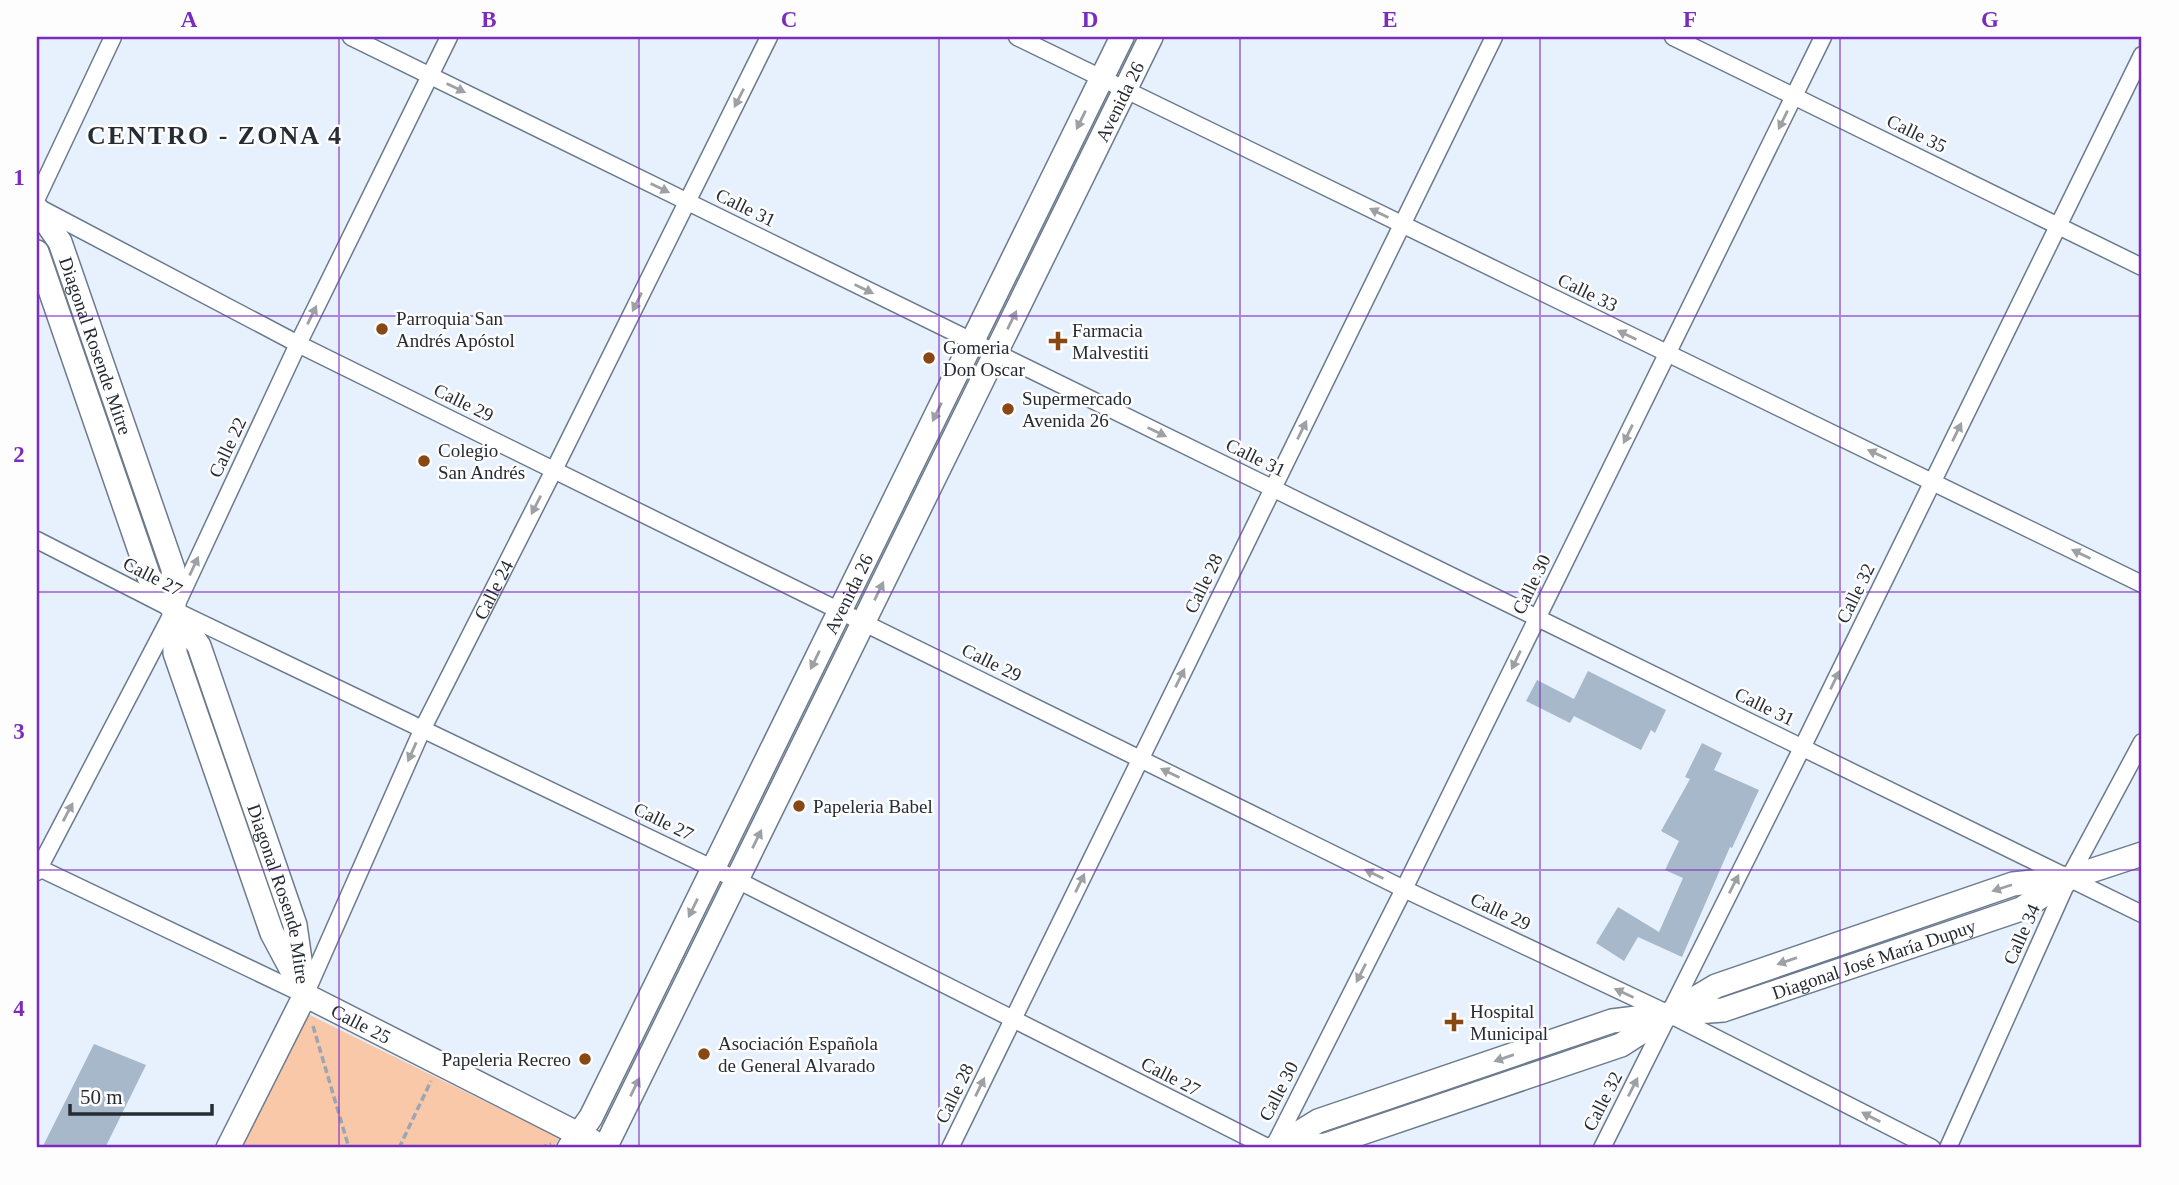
<svg xmlns="http://www.w3.org/2000/svg" width="2179" height="1185" viewBox="0 0 2179 1185" font-family="Georgia,serif">
<style>
.green{fill:#f8c8a9}
.building{fill:#a7b8cb}
.lines{fill:none;stroke-linecap:round;stroke-linejoin:round}
.minor-casing{stroke:#6b7a8c;stroke-width:19}
.secondary-casing{stroke:#6b7a8c;stroke-width:26}
.path{stroke:#9da6b0;stroke-width:3.5;stroke-dasharray:7 3.5;stroke-linecap:butt}
.minor{stroke:#fff;stroke-width:16}
.secondary{stroke:#fff;stroke-width:23}
.oneway{fill:#9da0a4}
.grid{fill:none;stroke:#7b2cbf;stroke-width:2;stroke-opacity:0.55}
.poi-dot{fill:#884713;stroke:#fdfdfd;stroke-width:2.5}
.labels{text-anchor:middle;stroke-width:5;stroke-linejoin:round;paint-order:stroke}
.street-label{font-size:19px;fill:#262c34;stroke:#fdfdfd}
.poi-label{font-size:19px;fill:#262c34;stroke:#fdfdfd;text-anchor:start}
.district-label{font-size:26px;font-weight:bold;letter-spacing:2px;fill:#262c34;stroke:#fdfdfd}
.neatline{fill:none;stroke:#7b2cbf;stroke-width:2.5}
.grid-label{font-size:23px;text-anchor:middle;font-weight:bold;fill:#7b2cbf}
</style>
<rect width="100%" height="100%" fill="#e6f1fd"/>
<path class="green" d="M308,1014L559,1138L554,1148H241Z"/>
<g class="building">
<path d="M1588,671L1666,710L1655,733L1651,730L1641,750L1574,716L1570,723L1526,701L1537,680L1574,699Z"/>
<path d="M1702,743L1722,753L1714,770L1759,790L1732,848L1730,847L1682,957L1638,937L1624,961L1596,943L1618,907L1659,932L1683,878L1665,870L1679,841L1661,831L1690,779L1685,777Z"/>
<path d="M94,1044L146,1065L105,1148H42Z"/>
</g>
<g class="lines">
<defs>
<g id="minor">
<path d="M351,37L2142,914"/>
<path d="M1017,37L2142,584"/>
<path d="M1673,37L2142,267"/>
<path d="M37,198L113,37"/>
<path d="M38,207L298,344L1404,889L1669,1014L1932,1148"/>
<path d="M37,540L174,610L737,880L1269,1148"/>
<path id="s1" d="M37,867L305,995L423,728L554,470L769,37"/>
<path d="M37,872L174,610L298,344L449,37"/>
<path d="M950,1148L1494,37"/>
<path d="M1273,1148L1404,889L1823,37"/>
<path d="M1602,1148L1802,748L2142,55"/>
<path d="M1948,1148L2069,878L2142,742"/>
</g>
<g id="secondary">
<path id="s2" d="M37,209L60,242L173,569L174,610L199,646L295,925L305,995"/>
<path d="M37,252L149,577L174,610L175,653L272,933L297,980"/>
<path id="s3" d="M305,995L592,1141"/>
<path d="M228,1148L305,995"/>
<path id="s4" d="M569,1148L591,1117L1122,37"/>
<path id="s5" d="M605,1148L1151,37"/>
<path d="M1274,1148L1318,1121L1612,1021L1669,1014L1716,986L2013,884L2069,878L2142,854"/>
<path id="s6" d="M1290,1148L1326,1145L1621,1045L1669,1014L1723,1010L2021,909L2066,881"/>
</g>
</defs>
<use href="#minor" class="minor-casing"/>
<use href="#secondary" class="secondary-casing"/>
<g class="path">
<path d="M313,1026L349,1148"/>
<path d="M399,1148L431,1081"/>
<path d="M540,1148L551,1144"/>
</g>
<use href="#minor" class="minor"/>
<use href="#secondary" class="secondary"/>
</g>
<defs><path id="oneway-solid" d="M-6-.8H1V-3.2L6.5 0L1 3.2V.8H-6Z" transform="scale(1.75)"/></defs>
<g class="oneway">
<use href="#oneway-solid" transform="translate(456 88) rotate(26)"/>
<use href="#oneway-solid" transform="translate(739 98) rotate(117)"/>
<use href="#oneway-solid" transform="translate(1081 120) rotate(116)"/>
<use href="#oneway-solid" transform="translate(1783 120) rotate(116)"/>
<use href="#oneway-solid" transform="translate(660 188) rotate(26)"/>
<use href="#oneway-solid" transform="translate(1379 213) rotate(-154)"/>
<use href="#oneway-solid" transform="translate(864 289) rotate(26)"/>
<use href="#oneway-solid" transform="translate(637 302) rotate(116)"/>
<use href="#oneway-solid" transform="translate(312 315) rotate(-64)"/>
<use href="#oneway-solid" transform="translate(1012 320) rotate(-64)"/>
<use href="#oneway-solid" transform="translate(1627 335) rotate(-154)"/>
<use href="#oneway-solid" transform="translate(937 412) rotate(116)"/>
<use href="#oneway-solid" transform="translate(1302 430) rotate(-64)"/>
<use href="#oneway-solid" transform="translate(1157 432) rotate(26)"/>
<use href="#oneway-solid" transform="translate(1957 432) rotate(-64)"/>
<use href="#oneway-solid" transform="translate(1628 434) rotate(116)"/>
<use href="#oneway-solid" transform="translate(1877 454) rotate(-155)"/>
<use href="#oneway-solid" transform="translate(536 505) rotate(117)"/>
<use href="#oneway-solid" transform="translate(2081 554) rotate(-154)"/>
<use href="#oneway-solid" transform="translate(194 566) rotate(-65)"/>
<use href="#oneway-solid" transform="translate(879 591) rotate(-64)"/>
<use href="#oneway-solid" transform="translate(815 660) rotate(116)"/>
<use href="#oneway-solid" transform="translate(1516 660) rotate(116)"/>
<use href="#oneway-solid" transform="translate(1180 678) rotate(-64)"/>
<use href="#oneway-solid" transform="translate(1835 680) rotate(-64)"/>
<use href="#oneway-solid" transform="translate(412 752) rotate(114)"/>
<use href="#oneway-solid" transform="translate(1170 773) rotate(-154)"/>
<use href="#oneway-solid" transform="translate(68 812) rotate(-62)"/>
<use href="#oneway-solid" transform="translate(757 839) rotate(-64)"/>
<use href="#oneway-solid" transform="translate(1374 874) rotate(-154)"/>
<use href="#oneway-solid" transform="translate(1080 883) rotate(-64)"/>
<use href="#oneway-solid" transform="translate(1734 884) rotate(-63)"/>
<use href="#oneway-solid" transform="translate(2002 888) rotate(162)"/>
<use href="#oneway-solid" transform="translate(693 908) rotate(116)"/>
<use href="#oneway-solid" transform="translate(1787 961) rotate(161)"/>
<use href="#oneway-solid" transform="translate(1361 973) rotate(117)"/>
<use href="#oneway-solid" transform="translate(1624 993) rotate(-155)"/>
<use href="#oneway-solid" transform="translate(1504 1058) rotate(161)"/>
<use href="#oneway-solid" transform="translate(635 1087) rotate(-64)"/>
<use href="#oneway-solid" transform="translate(980 1087) rotate(-64)"/>
<use href="#oneway-solid" transform="translate(1633 1087) rotate(-63)"/>
<use href="#oneway-solid" transform="translate(1871 1117) rotate(-153)"/>
</g>
<path class="grid" d="M339,37V1148M639,37V1148M939,37V1148M1240,37V1148M1540,37V1148M1840,37V1148M37,316H2142M37,592H2142M37,870H2142"/>
<g class="poi-dot">
<circle cx="382" cy="329" r="7"/>
<path d="M1054.5 330.5h7v7h7v7h-7v7h-7v-7h-7v-7h7z"/>
<circle cx="929" cy="358" r="7"/>
<circle cx="1008" cy="409" r="7"/>
<circle cx="424" cy="461" r="7"/>
<circle cx="799" cy="806" r="7"/>
<path d="M1450.5 1011.5h7v7h7v7h-7v7h-7v-7h-7v-7h7z"/>
<circle cx="704" cy="1054" r="7"/>
<circle cx="585" cy="1059" r="7"/>
</g>
<g class="labels">
<g class="street-label">
<text dy="7" stroke="none"><textPath href="#s5" startOffset="1166">Avenida 26</textPath></text>
<text transform="translate(1917 133) rotate(26)" y="7">Calle 35</text>
<text transform="translate(746 207) rotate(26)" y="7">Calle 31</text>
<text transform="translate(1588 292) rotate(26)" y="7">Calle 33</text>
<text dy="7" stroke="none"><textPath href="#s2" startOffset="150">Diagonal Rosende Mitre</textPath></text>
<text transform="translate(464 402) rotate(26)" y="7">Calle 29</text>
<text transform="translate(227 447) rotate(-65)" y="7">Calle 22</text>
<text transform="translate(1256 457) rotate(26)" y="7">Calle 31</text>
<text transform="translate(153 576) rotate(27)" y="7">Calle 27</text>
<text transform="translate(1203 583) rotate(-64)" y="7">Calle 28</text>
<text transform="translate(1531 584) rotate(-64)" y="7">Calle 30</text>
<text dy="7" stroke="none"><textPath href="#s1" startOffset="744">Calle 24</textPath></text>
<text transform="translate(1855 593) rotate(-64)" y="7">Calle 32</text>
<text dy="7" stroke="none"><textPath href="#s4" startOffset="621">Avenida 26</textPath></text>
<text transform="translate(992 662) rotate(26)" y="7">Calle 29</text>
<text transform="translate(1765 706) rotate(26)" y="7">Calle 31</text>
<text transform="translate(664 821) rotate(26)" y="7">Calle 27</text>
<text dy="7" stroke="none"><textPath href="#s2" startOffset="732">Diagonal Rosende Mitre</textPath></text>
<text transform="translate(1501 911) rotate(25)" y="7">Calle 29</text>
<text transform="translate(2021 934) rotate(-66)" y="7">Calle 34</text>
<text dy="7" stroke="none"><textPath href="#s6" startOffset="618">Diagonal José María Dupuy</textPath></text>
<text dy="7" stroke="none"><textPath href="#s3" startOffset="63">Calle 25</textPath></text>
<text transform="translate(1171 1076) rotate(27)" y="7">Calle 27</text>
<text transform="translate(1278 1091) rotate(-63)" y="7">Calle 30</text>
<text transform="translate(954 1093) rotate(-64)" y="7">Calle 28</text>
<text transform="translate(1602 1101) rotate(-63)" y="7">Calle 32</text>
</g>
<g class="poi-label">
<text x="396" y="325">Parroquia San<tspan x="396" dy="22">Andrés Apóstol</tspan></text>
<text x="1072" y="337">Farmacia<tspan x="1072" dy="22">Malvestiti</tspan></text>
<text x="943" y="354">Gomeria<tspan x="943" dy="22">Don Oscar</tspan></text>
<text x="1022" y="405">Supermercado<tspan x="1022" dy="22">Avenida 26</tspan></text>
<text x="438" y="457">Colegio<tspan x="438" dy="22">San Andrés</tspan></text>
<text x="813" y="813">Papeleria Babel</text>
<text x="1470" y="1018">Hospital<tspan x="1470" dy="22">Municipal</tspan></text>
<text x="718" y="1050">Asociación Española<tspan x="718" dy="22">de General Alvarado</tspan></text>
<text x="571" y="1066" text-anchor="end">Papeleria Recreo</text>
</g>
<g class="district-label">
<text x="215" y="144">CENTRO - ZONA 4</text>
</g>
</g>
<rect width="2179" height="1185" fill="none" stroke="#fdfdfd" stroke-width="77"/>
<path d="M70 1104v10h142v-10" fill="none" stroke="#262c34" stroke-width="3.5"/>
<text x="80" y="1104" font-size="21" fill="#262c34" stroke="#fdfdfd" stroke-width="5" paint-order="stroke">50 m</text>
<rect x="38" y="38" width="2102" height="1108" class="neatline"/>
<g class="grid-label">
<text x="189" y="27">A</text>
<text x="489" y="27">B</text>
<text x="789" y="27">C</text>
<text x="1090" y="27">D</text>
<text x="1390" y="27">E</text>
<text x="1690" y="27">F</text>
<text x="1990" y="27">G</text>
<text x="19" y="185">1</text>
<text x="19" y="462">2</text>
<text x="19" y="739">3</text>
<text x="19" y="1016">4</text>
</g>
</svg>
